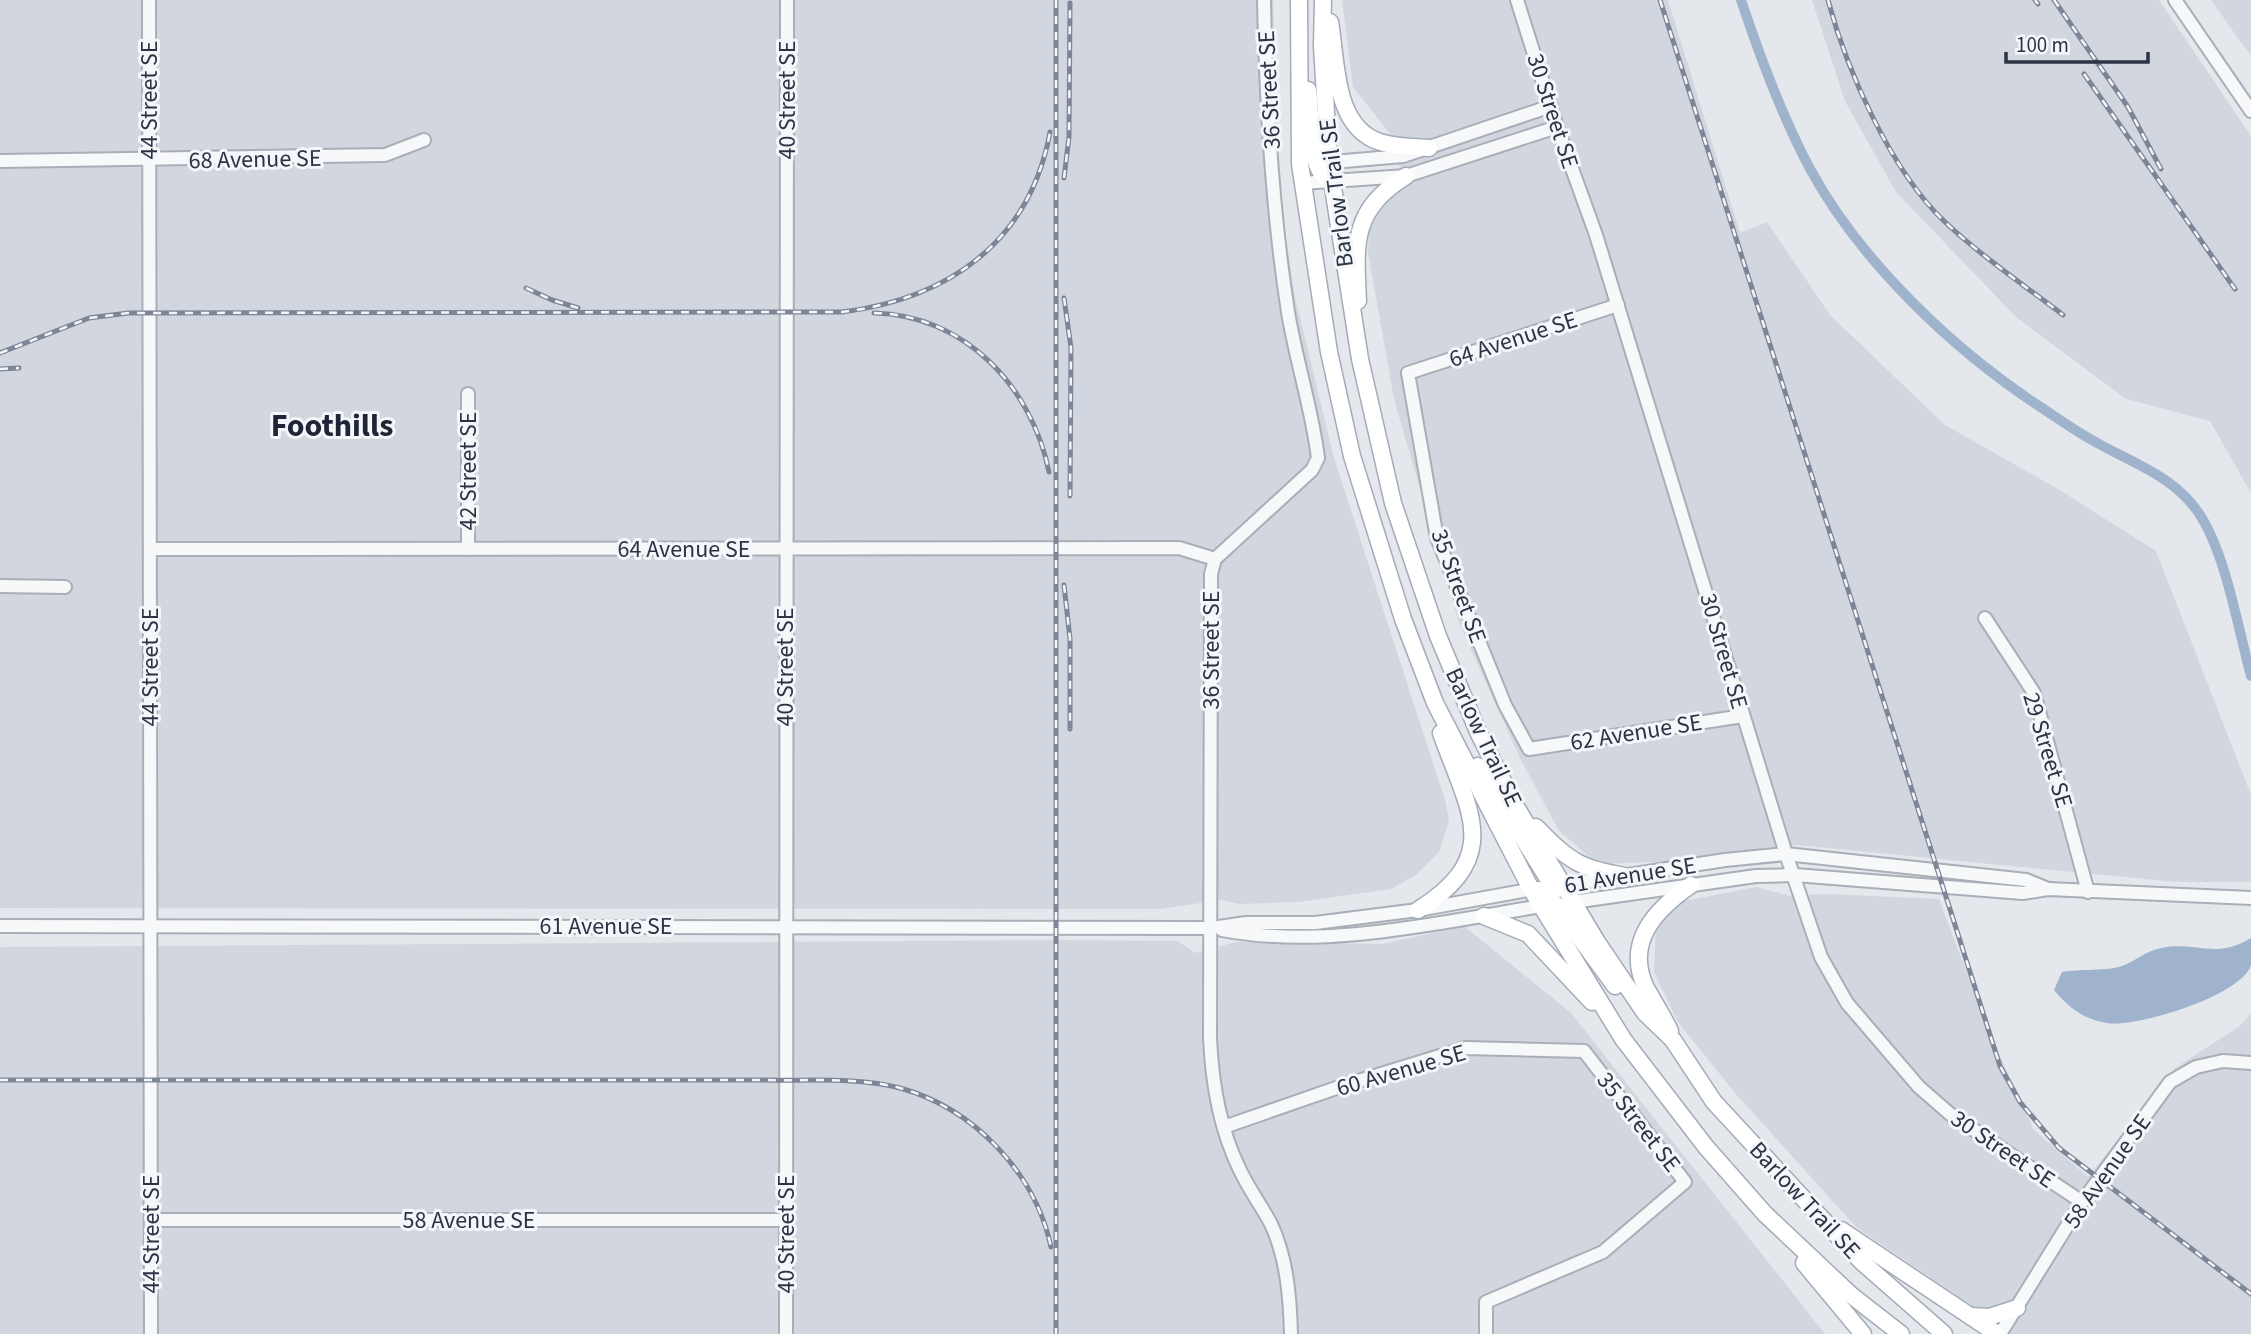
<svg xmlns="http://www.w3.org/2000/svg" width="2251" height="1334" viewBox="0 0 2251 1334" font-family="'Source Sans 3',sans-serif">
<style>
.built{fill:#d2d6de}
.water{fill:#9fb4cc}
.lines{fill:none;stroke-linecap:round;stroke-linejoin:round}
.canal{stroke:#9fb4cc;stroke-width:10}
.minor-casing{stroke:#a9aeb7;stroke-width:16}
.major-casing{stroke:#a3abb8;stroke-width:19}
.minor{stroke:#f7f8fa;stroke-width:12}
.major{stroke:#fff;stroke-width:16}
.rail-casing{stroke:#7d8696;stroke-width:5}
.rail{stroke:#f4f6f9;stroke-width:2.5;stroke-dasharray:8;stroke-linecap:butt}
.labels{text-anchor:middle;stroke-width:6;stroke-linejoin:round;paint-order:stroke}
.street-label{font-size:24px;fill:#2b3445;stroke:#f4f6f9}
.district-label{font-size:32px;font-weight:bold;fill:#1d2536;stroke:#f4f6f9}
</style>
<rect width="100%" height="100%" fill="#e4e7ec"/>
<g class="built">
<path d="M0,0H1273L1276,173L1295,297L1334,458L1445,800L1449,821L1439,852L1416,875L1391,889L1298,902L1240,904L1220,900L1161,909L0,908Z"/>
<path d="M1342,0H1668L1740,233L1767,222L1830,315L1945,425L2058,489L2156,551L2251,795V882H2176L1797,845L1682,861L1597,864L1559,831L1520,758L1459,623L1394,399L1368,252L1370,210L1405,187L1391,135L1353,87Z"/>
<path d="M1812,0H2159L2251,136V493L2210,421L2126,399L2016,317L1896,192L1845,101Z"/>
<path d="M2211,0H2251V55L2240,41Z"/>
<path d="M1756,887L1790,896L1825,894L1939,899L1990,1034L2034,1130L2088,1177L2175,1068L2240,1026L2251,1013V1334H2008L1965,1301L1856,1227L1735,1093L1678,1022L1654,972L1656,925L1684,901Z"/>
<path d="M1464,926L1571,1013L1825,1334H0V947L1063,940L1178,941L1195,953L1236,942L1383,944Z"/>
</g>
<path class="water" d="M2251,938C2251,946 2251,958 2251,965C2242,996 2135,1028 2107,1023C2083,1019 2069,1008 2054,990L2062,972C2079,969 2109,971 2122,966C2136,961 2145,951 2161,948C2196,941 2215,960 2251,938Z"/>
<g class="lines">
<path class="canal" d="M1741,0C1760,57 1781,114 1809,167C1859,260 1951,348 2039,406C2056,417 2074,430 2092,440C2131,463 2174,475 2200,515C2226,555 2238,629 2251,676"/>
<defs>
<g id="minor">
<path d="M149,0L151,1334"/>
<path d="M1264,0C1266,104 1272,210 1288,312C1296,361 1312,409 1318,458L1312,470L1215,559L1211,574L1210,1038C1212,1083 1219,1127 1239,1168C1248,1188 1261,1205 1271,1224C1287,1258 1290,1298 1291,1334"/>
<path d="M1517,0L1557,127L1596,235L1786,854L1821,957L1847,1003L1919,1087L1950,1114L2082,1202"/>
<path d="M2175,0L2251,111"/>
<path d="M0,161L385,155L424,140"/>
<path d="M1321,163L1403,156L1551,106"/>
<path d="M1302,183L1406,176L1557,127"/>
<path d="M1618,305L1408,373L1437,538L1505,705L1529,749L1743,716"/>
<path d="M151,549L1179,548L1215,559"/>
<path d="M468,549V394"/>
<path d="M0,586L65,587"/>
<path d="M1985,618L2034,693L2088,892"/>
<path d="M1557,886L1725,860L1786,854L2026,880L2048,889"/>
<path d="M1566,903L1756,876L1795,875L2023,893L2048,889L2251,898"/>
<path d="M0,926L1212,928L1246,923H1315L1418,910L1539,888"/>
<path d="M1222,930C1327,950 1445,921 1548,905"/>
<path d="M1224,1127L1342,1086L1466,1048L1584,1051L1685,1182L1603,1252L1486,1302V1334"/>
<path d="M153,1220H786"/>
<path d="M786,1334L787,0"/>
<path d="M2000,1334L2082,1202L2170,1082L2196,1067L2223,1061L2251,1063"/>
</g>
<g id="major">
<path d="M1299,0L1300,164L1329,352L1352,456L1403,619L1435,703L1531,889L1623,1039L1706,1147L1765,1214L1851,1295L1901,1334"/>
<path d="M1323,0L1322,46L1329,162L1360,359L1393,503L1438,636L1479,734L1515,805L1597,942L1645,1013L1673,1040L1714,1102L1862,1262L1944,1334"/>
<path d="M1330,22C1337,60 1333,127 1380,142C1396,147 1413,147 1429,148"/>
<path d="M1308,90C1312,115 1307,171 1331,182"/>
<path d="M1358,301C1355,242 1352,210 1406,176"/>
<path d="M1478,766L1555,890"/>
<path d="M1536,827C1572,864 1580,868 1630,877"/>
<path d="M1534,890L1546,893L1555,904L1615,986"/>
<path d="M1418,910C1504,856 1469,812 1441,733"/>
<path d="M1484,916L1528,934L1592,1002"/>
<path d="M1670,1031C1663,1016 1654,1002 1646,988C1624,942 1656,909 1691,885"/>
<path d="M1841,1230L1997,1334"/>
<path d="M1804,1263L1863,1334"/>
<path d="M1970,1316L1989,1317L2017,1308"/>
</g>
</defs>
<use href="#minor" class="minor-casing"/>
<use href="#major" class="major-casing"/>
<use href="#minor" class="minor"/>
<use href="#major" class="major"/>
<defs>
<g id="rail">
<path d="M1056,0V1334"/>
<path d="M1660,0L2000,1066L2020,1102L2059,1148L2251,1294"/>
<path d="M1828,0C1847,71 1891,171 1945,222C1981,256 2024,285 2063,315"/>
<path d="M2035,0L2038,4"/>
<path d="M2054,0L2128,107L2161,169"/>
<path d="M2084,74L2235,289"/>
<path d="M1064,178L1069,137L1070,3"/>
<path d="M526,288L552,300L578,308"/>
<path d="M1064,298L1071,348L1070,496"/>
<path d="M874,313C965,315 1032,387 1049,472"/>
<path d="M0,353L89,318L128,313L842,312C948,299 1030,242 1050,132"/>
<path d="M0,369L19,368"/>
<path d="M1064,585L1070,639V729"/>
<path d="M0,1080H767C810,1081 858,1077 900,1088C973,1108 1035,1172 1051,1247"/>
</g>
</defs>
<use href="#rail" class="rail-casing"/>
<use href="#rail" class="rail"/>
</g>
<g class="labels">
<g class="street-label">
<text transform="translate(1269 90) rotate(-93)" y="8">36 Street SE</text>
<text transform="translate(149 100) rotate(-90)" y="8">44 Street SE</text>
<text transform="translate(787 100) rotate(-90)" y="8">40 Street SE</text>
<text transform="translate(1553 111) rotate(72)" y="8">30 Street SE</text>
<text transform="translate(255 159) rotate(-1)" y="8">68 Avenue SE</text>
<text transform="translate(1336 193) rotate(-97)" y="8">Barlow Trail SE</text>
<text transform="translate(1513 339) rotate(-18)" y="8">64 Avenue SE</text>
<text transform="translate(468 471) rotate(-90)" y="8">42 Street SE</text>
<text x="684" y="557">64 Avenue SE</text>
<text transform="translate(1459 586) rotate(70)" y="8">35 Street SE</text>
<text transform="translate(1211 650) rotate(-90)" y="8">36 Street SE</text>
<text transform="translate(1724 651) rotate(74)" y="8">30 Street SE</text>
<text transform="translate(150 667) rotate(-90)" y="8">44 Street SE</text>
<text transform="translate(785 667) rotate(-90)" y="8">40 Street SE</text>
<text transform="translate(1636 732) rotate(-9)" y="8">62 Avenue SE</text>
<text transform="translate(1484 737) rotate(65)" y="8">Barlow Trail SE</text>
<text transform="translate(2048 750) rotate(73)" y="8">29 Street SE</text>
<text transform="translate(1630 875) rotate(-9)" y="8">61 Avenue SE</text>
<text x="606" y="934">61 Avenue SE</text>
<text transform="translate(1401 1070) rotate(-16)" y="8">60 Avenue SE</text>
<text transform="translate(1639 1122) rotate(52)" y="8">35 Street SE</text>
<text transform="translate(2003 1149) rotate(34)" y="8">30 Street SE</text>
<text transform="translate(2107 1171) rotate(-55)" y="8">58 Avenue SE</text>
<text transform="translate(1805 1200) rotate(47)" y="8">Barlow Trail SE</text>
<text x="469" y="1228">58 Avenue SE</text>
<text transform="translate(151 1234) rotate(-90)" y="8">44 Street SE</text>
<text transform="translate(786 1234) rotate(-90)" y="8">40 Street SE</text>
</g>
<g class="district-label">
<text x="332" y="436">Foothills</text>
</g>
</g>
<path d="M2006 52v10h142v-10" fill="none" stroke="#2b3445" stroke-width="3.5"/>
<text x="2016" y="52" font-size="21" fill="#2b3445" stroke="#f4f6f9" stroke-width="5" paint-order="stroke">100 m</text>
</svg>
